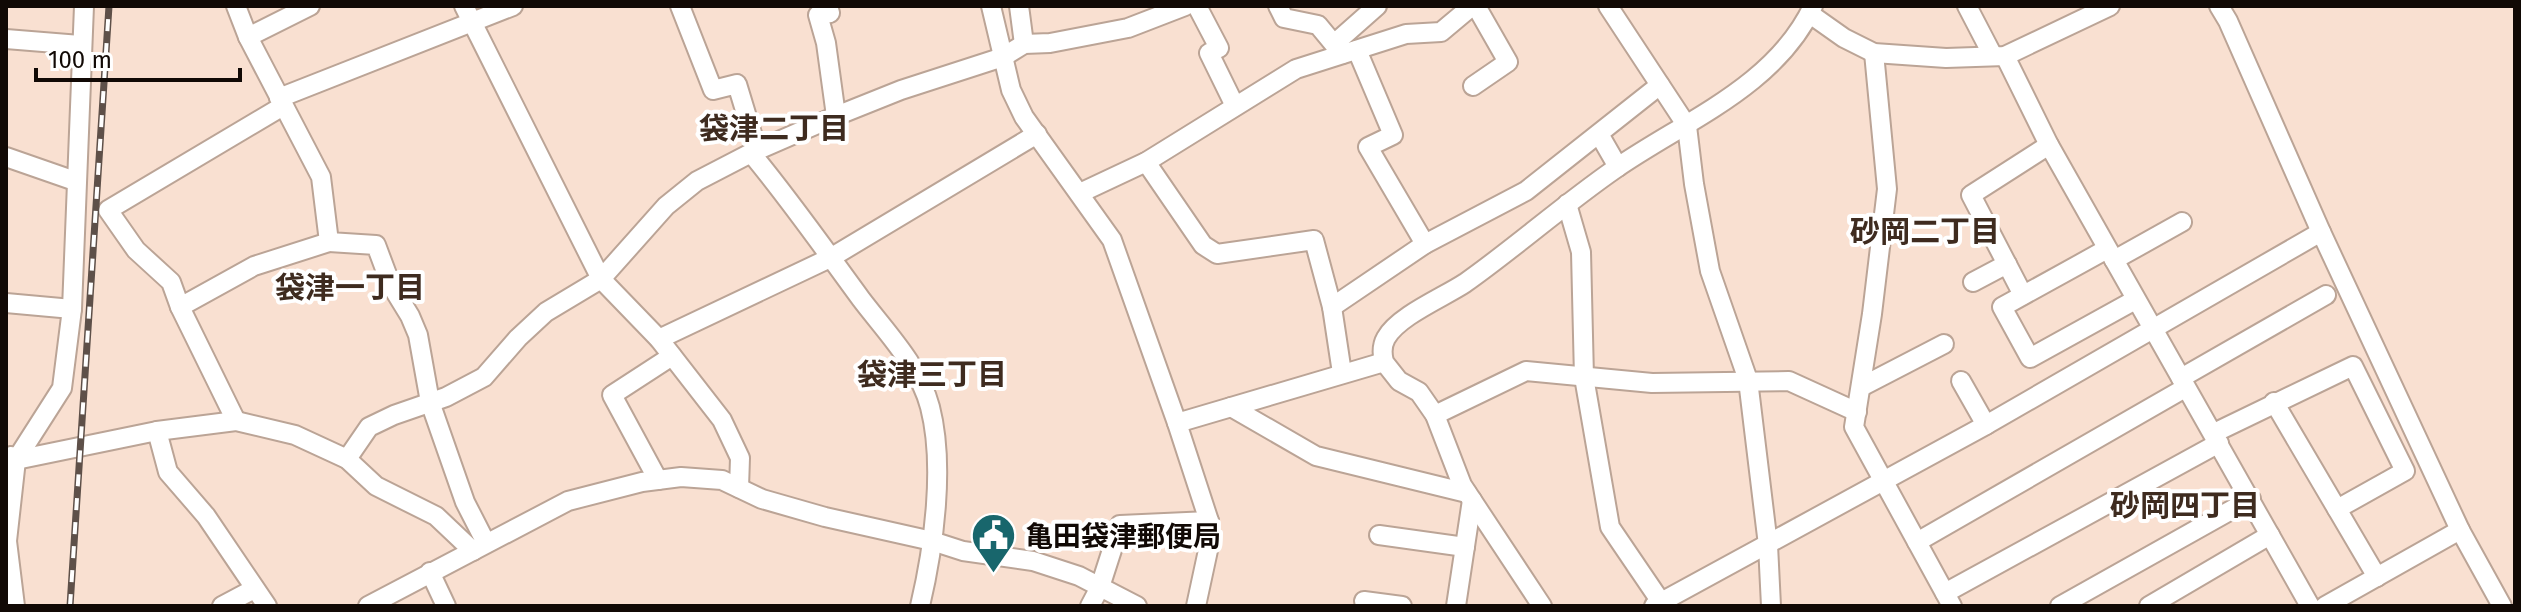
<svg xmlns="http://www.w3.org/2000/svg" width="2521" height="612" viewBox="0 0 2521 612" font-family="'Fira Sans','Noto Sans JP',sans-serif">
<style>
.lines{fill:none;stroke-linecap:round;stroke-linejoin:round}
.minor-casing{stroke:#bba496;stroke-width:22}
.minor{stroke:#fff;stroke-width:18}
.rail-casing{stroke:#5e5049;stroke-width:7}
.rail{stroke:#fff;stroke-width:4;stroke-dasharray:12;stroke-linecap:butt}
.labels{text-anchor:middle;stroke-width:8;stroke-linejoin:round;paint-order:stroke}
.poi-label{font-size:28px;font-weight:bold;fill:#110905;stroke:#fff;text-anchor:start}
.neighbourhood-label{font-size:30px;font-weight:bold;fill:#3e2b1f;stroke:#fff}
</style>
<rect width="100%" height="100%" fill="#f9e0d1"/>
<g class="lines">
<defs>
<g id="minor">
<path d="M236,6L248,37L321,177L329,242L376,245L391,285L410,316L418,335L430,402L465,502L486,543"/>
<path d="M464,6L601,279L659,339L722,420L740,458L739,488"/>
<path d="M680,6L713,90L737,84L757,150"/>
<path d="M828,6L830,13L818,15L826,43L836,116"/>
<path d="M991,6L1011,90L1024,117L1112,240L1177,423L1209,521L1210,541L1196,606"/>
<path d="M1019,6L1024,44"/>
<path d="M1197,6L1219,48L1209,53L1235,106"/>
<path d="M1278,6L1284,18L1318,25L1342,54"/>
<path d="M1608,6L1687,126L1694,184L1710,271L1748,380L1768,545L1771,606"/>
<path d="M1967,6L1993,56"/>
<path d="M2219,6L2228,21L2321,232L2460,530L2502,606"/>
<path d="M1810,14L1844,38L1874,53L1946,58L2005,56L2110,6"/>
<path d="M248,37L310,6"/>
<path d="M6,39L80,45"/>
<path d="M1334,44L1377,6"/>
<path d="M1357,50L1393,135L1368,147L1425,244"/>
<path d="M1874,53L1887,189L1872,314L1854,427L1952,606"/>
<path d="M2005,56L2049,145L2310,606"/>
<path d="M1473,86L1508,62L1476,6"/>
<path d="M279,98L513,6"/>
<path d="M1599,134L1618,167"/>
<path d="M751,153C790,200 825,250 861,299C886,332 919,365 930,407C945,465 934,547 920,606"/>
<path d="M6,157L75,181"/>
<path d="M1146,162L1203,245L1217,254L1314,240L1332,307L1342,373"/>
<path d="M1080,193L1146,162L1296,69L1406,34L1441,32L1472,6"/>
<path d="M1567,204L1581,252L1584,377L1610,527L1661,602"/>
<path d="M2107,249L2002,307L2030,358L2135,300"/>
<path d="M2114,260L2182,222"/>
<path d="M1973,282L2007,264"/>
<path d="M2023,295L1971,195L2049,145"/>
<path d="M6,303L72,309"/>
<path d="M180,307L254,266L329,242"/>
<path d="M1332,307L1425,244L1526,191L1660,85"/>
<path d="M659,339L832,257L1037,134"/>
<path d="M2181,378L2326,295"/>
<path d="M1961,381L1986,425"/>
<path d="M1861,387L1944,344"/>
<path d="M2274,402L2377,577"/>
<path d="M1231,407L1316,456L1467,493"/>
<path d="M1435,415L1526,371L1652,383L1789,381L1857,412"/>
<path d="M236,421L180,307L171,282L136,250L108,210L283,106"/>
<path d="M1177,423L1384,362"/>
<path d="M157,431L168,472L206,516L267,606"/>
<path d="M2214,433L2353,366L2405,471L2337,509"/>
<path d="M11,456L16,460L157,431L236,421L295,435L347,459L376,486L436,516L473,551"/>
<path d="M347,459L369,427L394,415L446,397L484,377L518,338L546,312L601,279L666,206L697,181L751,153L836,116L901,90L1003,57L1024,44L1050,43L1128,28L1185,6"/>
<path d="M658,480L612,395L672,356"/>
<path d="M1379,535L1465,547"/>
<path d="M1917,542L2185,388"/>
<path d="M430,572L446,606"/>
<path d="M1945,593L2219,443"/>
<path d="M1364,601L1402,606"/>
<path d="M15,606L7,541L16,460L62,388L72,309L84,6"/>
<path d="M222,606L254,589"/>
<path d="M368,606L568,501L642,482L681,477L722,480L762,499L825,517L932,541L963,551L1033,561L1079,576L1137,606"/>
<path d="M1090,606L1100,587L1120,525L1209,521"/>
<path d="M1456,606L1472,500"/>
<path d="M1542,606L1462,485L1435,415L1419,392L1399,381L1384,362C1382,354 1382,345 1386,338C1398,316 1444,297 1465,283C1516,247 1563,205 1615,169C1684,121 1775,87 1813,6"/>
<path d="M1654,606L1986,425L2321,232"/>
<path d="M2060,606L2251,499"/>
<path d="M2149,606L2270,535"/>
<path d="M2325,606L2460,530"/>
</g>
</defs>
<use href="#minor" class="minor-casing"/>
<use href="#minor" class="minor"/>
<defs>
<path id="rail" d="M70,606L109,6"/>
</defs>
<use href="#rail" class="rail-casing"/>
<use href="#rail" class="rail"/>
</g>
<defs>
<symbol id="civic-pin" viewBox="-11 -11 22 30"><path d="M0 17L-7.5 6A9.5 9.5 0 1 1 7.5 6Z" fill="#18666c" stroke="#fff"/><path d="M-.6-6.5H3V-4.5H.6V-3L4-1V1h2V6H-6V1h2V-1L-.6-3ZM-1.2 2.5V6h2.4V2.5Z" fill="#fff"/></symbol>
</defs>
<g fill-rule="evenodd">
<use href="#civic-pin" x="968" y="510" width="51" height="69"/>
</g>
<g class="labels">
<g class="poi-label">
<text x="1025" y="546">亀田袋津郵便局</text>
</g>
<g class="neighbourhood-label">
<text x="774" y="139">袋津二丁目</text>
<text x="1925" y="242">砂岡二丁目</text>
<text x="350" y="298">袋津一丁目</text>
<text x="932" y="385">袋津三丁目</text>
<text x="2185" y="516">砂岡四丁目</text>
</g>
</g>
<rect width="2521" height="612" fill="none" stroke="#110905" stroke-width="16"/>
<path d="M36 68v12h204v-12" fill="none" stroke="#110905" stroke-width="4"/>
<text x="48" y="68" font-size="24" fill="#110905" stroke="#ffffff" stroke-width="6" paint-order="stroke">100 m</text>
</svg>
